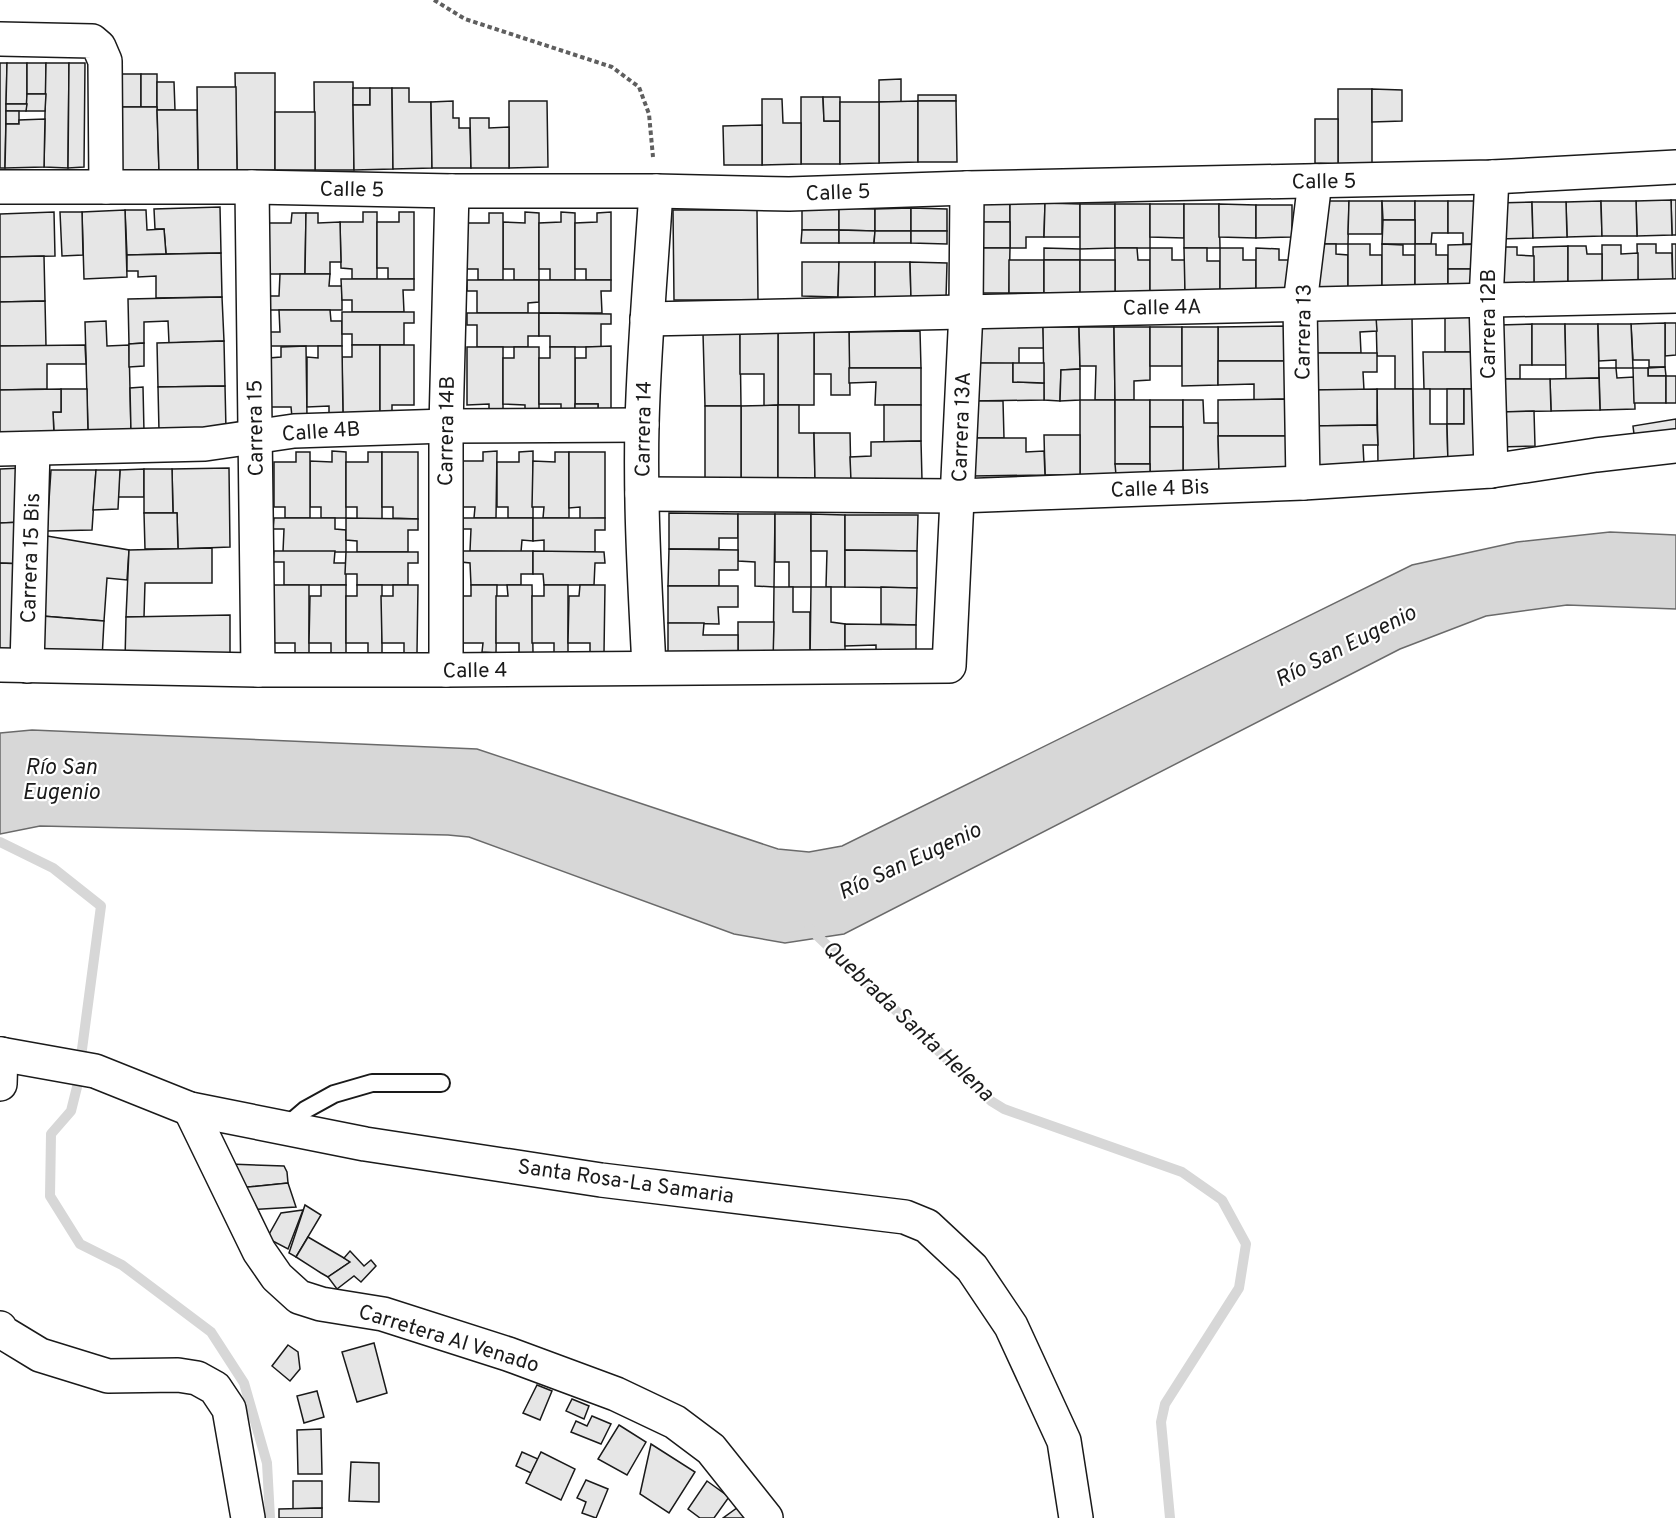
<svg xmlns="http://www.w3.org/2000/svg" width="1676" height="1518" viewBox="0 0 1676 1518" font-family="Overpass,sans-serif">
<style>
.water{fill:#d7d7d7;stroke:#6a6a6a;stroke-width:1.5}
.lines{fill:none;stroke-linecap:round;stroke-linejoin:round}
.stream{stroke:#d7d7d7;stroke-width:10}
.building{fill:#e6e6e6;stroke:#1a1a1a;stroke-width:1.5}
.service-casing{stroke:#1a1a1a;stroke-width:20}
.minor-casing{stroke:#1a1a1a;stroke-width:36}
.path{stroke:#5f5f5f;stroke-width:4;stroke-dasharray:4.5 3;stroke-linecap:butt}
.service{stroke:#fff;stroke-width:16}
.minor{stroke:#fff;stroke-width:33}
.labels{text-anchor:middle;stroke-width:4.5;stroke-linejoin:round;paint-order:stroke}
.street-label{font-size:21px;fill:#1a1a1a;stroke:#fff}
.water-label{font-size:22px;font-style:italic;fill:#1a1a1a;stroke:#fff}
</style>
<rect width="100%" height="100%" fill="#fff"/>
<path class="water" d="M1610,532L1676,535V609L1567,605L1486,616L1400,649L844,934L785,943L734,934L469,837L448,835L40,826L0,834V733L32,730L477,749L778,849L809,852L842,846L1412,565L1517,542Z"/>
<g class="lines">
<g class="stream">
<path d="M0,842L53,868L101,906L77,1087L71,1111L51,1134L50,1196L80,1244L122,1265L211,1332L244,1383L267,1463L270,1518"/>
<path d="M809,928L991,1101L1004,1109L1182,1172L1222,1200L1246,1244L1239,1288L1165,1404L1161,1422L1170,1518"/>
</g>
</g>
<g class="building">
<path d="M0,63H7L5,168H0Z"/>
<path d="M7,63H27V104H6Z"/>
<rect x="27" y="63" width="19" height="31"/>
<path d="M46,63H69L68,168L44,167Z"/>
<path d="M69,63H85L84,167L68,168Z"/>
<path d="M235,73H275V170H237Z"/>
<rect x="119" y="74" width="22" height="33"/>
<rect x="141" y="74" width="16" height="33"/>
<path d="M901,79V102H879V80Z"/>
<path d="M157,82H174L175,110H157Z"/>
<path d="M314,82H353L354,170H315Z"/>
<path d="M197,87H236L237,170L198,171Z"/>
<rect x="353" y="88" width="17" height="17"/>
<path d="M370,88H392L393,169L354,170L353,105H370Z"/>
<path d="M392,88H409V102H431L432,168L393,169Z"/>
<rect x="1338" y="89" width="34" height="75"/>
<path d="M1372,89L1402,90V121L1372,122Z"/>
<path d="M27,94H46L45,111H26Z"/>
<rect x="918" y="95" width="38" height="6"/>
<path d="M801,97H823L824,121H840V164H801Z"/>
<path d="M823,97H840V121H824Z"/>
<path d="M762,99H782L783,123H801V164L762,165Z"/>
<path d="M453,101V118H459V128H470L471,168H432L431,102Z"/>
<path d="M509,101H547L548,167L509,168Z"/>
<path d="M918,101V162L879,163V102Z"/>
<path d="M918,101H956L957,162H918Z"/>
<path d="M840,102H879V163L840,164Z"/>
<path d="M6,104H27L26,111H6Z"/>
<path d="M119,107H157L159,171H120Z"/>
<path d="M157,110H197L198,171H159Z"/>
<rect x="6" y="111" width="13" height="13"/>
<rect x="275" y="112" width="40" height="58"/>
<path d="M470,118H489V128L509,127V168H471Z"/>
<path d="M45,119L44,167L5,168L6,124H19V120Z"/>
<path d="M1315,119H1338V164L1315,163Z"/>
<path d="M762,125V165H724L723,126Z"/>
<path d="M1671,200H1676V235H1672Z"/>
<path d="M1671,200L1672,235L1637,236L1636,201Z"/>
<path d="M1314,201H1349L1348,244H1315Z"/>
<path d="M1349,201H1382V234H1348Z"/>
<path d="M1382,201H1415V220H1383Z"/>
<path d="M1415,201H1448V233H1432L1431,244H1415Z"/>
<path d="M1448,201H1482L1483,244H1463V233H1448Z"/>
<path d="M1601,201L1602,236L1567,237L1566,202Z"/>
<path d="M1601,201H1636L1637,236H1602Z"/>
<path d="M1532,202L1533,238L1498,239L1496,203Z"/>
<path d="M1532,202H1566L1567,237L1533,238Z"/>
<rect x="974" y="203" width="36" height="19"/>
<path d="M1010,203H1045L1044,237H1026V248H1010Z"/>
<path d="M1045,203L1080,204V237H1044Z"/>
<path d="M1080,204H1115V248L1080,249Z"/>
<rect x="1115" y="204" width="35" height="44"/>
<path d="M1150,204H1184V238L1150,237Z"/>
<path d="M1184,204H1219L1220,248H1184Z"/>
<path d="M1219,204L1256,205V238L1219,237Z"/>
<path d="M1256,205H1292V237L1256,238Z"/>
<path d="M220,207L221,253L166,254L164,229H155L154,209Z"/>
<rect x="802" y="208" width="37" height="22"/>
<path d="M839,208L875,209V231L839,230Z"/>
<path d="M911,208V231H875V209Z"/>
<path d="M911,208L947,209V231H911Z"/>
<path d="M125,210H146L147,230L164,229L166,254L127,255Z"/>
<path d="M125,210L127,277L84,279L82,212Z"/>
<path d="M673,210H757L758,300H674Z"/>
<path d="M54,212L55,256L0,257V214Z"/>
<path d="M60,212H82L83,255L62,256Z"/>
<path d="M363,212H377V279H352V269L341,268L340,222H363Z"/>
<path d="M399,212H414V279H388V268H377V222H399Z"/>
<path d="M525,212L539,213V280H514V269H503V222L525,223Z"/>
<path d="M561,212L575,213V280H550V269H539V223L561,222Z"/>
<path d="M611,212V280H586V269H575V223L597,222V213Z"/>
<path d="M292,213H306L305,274H269V223H291Z"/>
<path d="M306,213H318V223L340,222L341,262H330V274H305Z"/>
<path d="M489,213H503V280H478V269H467V223H489Z"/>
<path d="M1383,220H1415V244H1382Z"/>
<rect x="974" y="222" width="36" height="26"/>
<path d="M802,230H839V243H801Z"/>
<path d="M839,230L875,231L874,243H839Z"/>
<path d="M875,231H911V243H874Z"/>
<path d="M911,231H947V244L911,243Z"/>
<path d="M1315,244H1336V254L1348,255V287H1315Z"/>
<path d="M1348,244H1370V255H1382V286L1348,287Z"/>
<path d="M1382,244L1403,245V255H1415V286H1382Z"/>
<path d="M1415,244H1436V255H1448V287L1415,286Z"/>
<path d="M1483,244V269H1448V245Z"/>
<path d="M1637,244H1656V253H1672L1673,289H1638Z"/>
<path d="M1672,244H1676V289H1673Z"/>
<path d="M1602,245H1621V254L1638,253V289L1602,290Z"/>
<path d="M1568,246V291H1534L1533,247Z"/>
<path d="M1568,246H1586L1587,254H1602V290L1568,291Z"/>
<path d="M1498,247H1517V255L1534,256V291L1500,292Z"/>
<path d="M974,248H1010L1009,293H974Z"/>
<path d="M1044,248L1080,249V260H1044Z"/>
<path d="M1115,248H1137L1138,260H1150V293H1115Z"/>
<path d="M1150,248H1172V260H1185V293H1150Z"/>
<path d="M1184,248H1207V261H1220V293H1185Z"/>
<path d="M1220,248H1243V260H1256V294L1220,293Z"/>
<path d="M1256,248L1279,249V260H1292L1293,294H1256Z"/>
<path d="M221,253L222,297L156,298V276L138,277V271H127V255Z"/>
<path d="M44,256L45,301L0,302V257Z"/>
<rect x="1009" y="260" width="35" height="33"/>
<rect x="1044" y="260" width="36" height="33"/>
<rect x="1080" y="260" width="35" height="33"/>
<path d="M802,262H839L838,297L802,296Z"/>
<path d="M839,262H875V298L838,297Z"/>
<path d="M875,262H910L911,298H875Z"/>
<path d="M910,262L947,263L946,298H911Z"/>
<path d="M1448,269H1483L1484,287H1448Z"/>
<path d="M280,274H330L329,286H342V310H270L269,296H279Z"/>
<path d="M341,279H414V290H403L404,312H352V300H342Z"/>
<path d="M467,280H539V302L528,303V313H477V291H467Z"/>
<path d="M539,280H611V291H601L602,313H539Z"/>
<path d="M222,297L224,341L169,343L168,321L144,322V343L129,344L128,299Z"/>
<path d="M45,301L46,346H0V302Z"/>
<path d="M279,310H330L331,321H342V346H269V332H280Z"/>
<path d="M342,312H414V323H404V345H352V334H342Z"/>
<path d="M467,313H539V336H528V347H477V325H467Z"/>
<path d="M539,313L611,314V324H601V347H550V336H539Z"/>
<path d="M1412,316L1413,389H1395V356H1377L1376,317Z"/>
<path d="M1445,316H1480L1481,352H1445Z"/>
<path d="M1309,317H1376L1377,331L1360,332L1361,353H1310Z"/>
<path d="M106,321L107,346L129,345L131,432L88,433L85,322Z"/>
<path d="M1665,323H1676V355L1665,356Z"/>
<path d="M1665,323V367H1649V360H1633L1631,324Z"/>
<path d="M1532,324V365H1520V379H1500L1499,325Z"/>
<path d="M1532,324H1565L1566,365H1532Z"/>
<path d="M1565,324H1598L1599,378L1566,379Z"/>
<path d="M1598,324H1631L1633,368H1616V360L1599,361Z"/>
<path d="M1289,326V361H1218V327Z"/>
<path d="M1043,327L1044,348H1019V364L972,363V328Z"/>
<path d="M1043,327H1079L1080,369L1061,370L1060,401L1044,400Z"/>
<path d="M1079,327H1114L1115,400H1095L1096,366H1080Z"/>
<path d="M1114,327H1150V380L1134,381V400H1115Z"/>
<rect x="1150" y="327" width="32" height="39"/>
<path d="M1182,327H1218V385L1182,386Z"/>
<path d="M920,331L921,368H849V332Z"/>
<path d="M814,332H849L850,395H831V374H814Z"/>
<path d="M814,332V405H778V333Z"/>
<path d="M703,333H740L741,406H705Z"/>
<path d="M740,333H778V405L764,406V374H740Z"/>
<path d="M224,341L225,386L158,387L157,343Z"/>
<path d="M144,343V366L129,367V344Z"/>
<path d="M85,345L86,364H47V389L0,390V346Z"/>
<path d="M352,345H380V416H343L342,357H352Z"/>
<path d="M380,345H414V405H392V415L380,416Z"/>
<path d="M306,346L307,417H292L291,407H269V358L281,357V347Z"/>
<path d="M318,346H342L343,416H329V406L307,407V357L318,358Z"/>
<path d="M611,346V414H598V404H575V358H586V347Z"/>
<path d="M467,347H503V415L489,414V404L467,405Z"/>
<path d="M514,347H539V414H525V405L503,404V358H514Z"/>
<path d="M550,347H575V414L561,415V404H539V358H550Z"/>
<path d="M1423,352H1481V389H1424Z"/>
<path d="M1310,353H1377V372H1363L1364,390H1310Z"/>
<path d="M1218,361H1289L1290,399L1254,400V384L1218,385Z"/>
<path d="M972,363H1013V382L1044,383V400L972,401Z"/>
<path d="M1013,363H1044V383L1013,382Z"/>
<path d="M1665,367L1666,376H1648V368Z"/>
<path d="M849,368H921V405H875L876,382L849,383Z"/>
<path d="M1599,368H1616L1617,378L1634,377L1635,409L1600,410Z"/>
<path d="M1633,368H1648V376H1666V403H1634Z"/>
<path d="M1080,369V400L1060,401L1061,370Z"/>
<rect x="1666" y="376" width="10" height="27"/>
<path d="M1599,378L1600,410L1551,411L1550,379Z"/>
<path d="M1500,379H1550L1551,411L1500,412Z"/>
<path d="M225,386L226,430L159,431L158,387Z"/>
<path d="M143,387L144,432H131L130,388Z"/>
<path d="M61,389H87L88,433L54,434L53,412H61Z"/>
<path d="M61,389V412H53L54,434L0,436V390Z"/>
<path d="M1377,389H1413L1414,464H1378Z"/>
<path d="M1377,389V425L1310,426V390Z"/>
<path d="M1413,389H1430V424H1447L1448,464H1414Z"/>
<rect x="1447" y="389" width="17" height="35"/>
<path d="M1464,389H1481V463L1448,464L1447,424H1464Z"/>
<path d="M1290,399V436H1218V400Z"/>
<path d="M1080,400H1115L1116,475H1080Z"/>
<rect x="1115" y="400" width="35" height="64"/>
<rect x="1150" y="400" width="33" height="27"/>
<path d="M1183,400H1203L1204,423H1218L1219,474H1183Z"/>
<path d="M972,401H1003L1004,438H973Z"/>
<rect x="575" y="404" width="23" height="10"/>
<path d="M778,405V481L741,482V406Z"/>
<path d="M778,405H799V433H814L815,481H778Z"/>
<path d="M884,405H921V441L884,442Z"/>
<rect x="705" y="406" width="36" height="76"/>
<path d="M1534,411L1535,446L1501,447L1500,412Z"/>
<path d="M1676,419V442L1636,450L1633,426Z"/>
<path d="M1377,425L1378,445H1363L1364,464L1311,465L1310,426Z"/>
<rect x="1150" y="427" width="33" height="47"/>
<path d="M814,433H850L851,481H815Z"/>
<path d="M1044,435H1080V475H1045Z"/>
<path d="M1218,436H1290V474H1219Z"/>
<path d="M973,438H1026V452L1044,451L1045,475L973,476Z"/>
<path d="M921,441L922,480L851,481L850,457L871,456V442Z"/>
<path d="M332,451L346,452V518H321V507H310V461L332,462Z"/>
<path d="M497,451L496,518H474L475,507H461V461H483V452Z"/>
<path d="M533,451V518H508V507H497V462H519V452Z"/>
<path d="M296,452H310V518H285V507H274V462H296Z"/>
<path d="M368,452H382V519H357V507H346V462H368Z"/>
<path d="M382,452H418V519L393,518V507H382Z"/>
<path d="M555,452H569V518H543L544,507H532L533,461L555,462Z"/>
<path d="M569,452H605V518L580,519V507L569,508Z"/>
<path d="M1115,464H1150V474L1116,475Z"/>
<path d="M22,468L23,522L0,523V469Z"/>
<path d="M229,468L230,547L178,549L177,513H173L172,469Z"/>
<path d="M144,469V497H118L120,470Z"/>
<path d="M144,469H172L173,513H144Z"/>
<path d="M51,470H96L92,530L47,531Z"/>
<path d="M96,470H120L118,509L93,510Z"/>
<path d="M144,513H177L178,549H145Z"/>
<path d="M669,513L738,514V538H719V549H669Z"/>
<path d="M738,514H775L774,587L755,586V562L738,561Z"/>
<path d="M775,514H811V587H789V562H775Z"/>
<path d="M811,514L845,515V587H826L827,551H811Z"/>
<path d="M845,515H918L917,551L845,550Z"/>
<path d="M274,518H335V529L346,530V552H283L284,529H273Z"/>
<path d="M346,518L418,519V530H408V552H357V541L346,540Z"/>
<path d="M460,518H533V541L522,540L521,552L470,551L471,529H460Z"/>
<path d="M533,518H605V530H595V552H544V540L533,541Z"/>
<path d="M23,522L24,564L0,563V523Z"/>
<path d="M47,536L129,550L127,580L107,578L104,621L42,616Z"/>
<path d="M212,548V583H145L144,617H126L129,550Z"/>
<path d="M669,549L738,550V570H719V586H668Z"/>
<path d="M845,550L917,551V588L845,587Z"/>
<path d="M274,551H335L334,563H346V585H284V562H273Z"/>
<path d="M460,551H533V574H521V585H471L470,563L461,562Z"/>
<path d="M533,551L604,552L605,563H595L594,585H544L543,574H533Z"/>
<path d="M346,552H418V563H408V585H357V574H345Z"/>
<path d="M0,563L24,564L18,651H0Z"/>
<path d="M273,585H309V653H295V643H273Z"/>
<path d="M321,585H346V653H331V643H309L310,596H321Z"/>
<path d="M357,585H382V653H368V643H346V596H357Z"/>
<path d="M393,585H418L417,653H404V643H382L381,596H393Z"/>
<path d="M471,585H497L496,653L482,652L483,643H460V596H471Z"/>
<path d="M507,585H532L533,653H519V643H496V596H508Z"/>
<path d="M544,585H568V653H554V643H532V596H544Z"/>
<path d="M580,585H605L604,653H590V643H568L569,596H579Z"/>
<path d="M668,586H738V607H718L719,624L668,623Z"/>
<path d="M774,587H793V612H810V661H773Z"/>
<path d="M811,587H831V622L845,624V661H810Z"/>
<path d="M881,587L917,588L916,625L881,624Z"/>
<path d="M230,615V659L125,661L126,617Z"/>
<path d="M42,616L104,621L102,659L40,655Z"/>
<path d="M738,622H774L773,661L738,660Z"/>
<path d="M668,623H704L703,635H738V660H668Z"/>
<path d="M845,624L916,625V662H876V645L845,646Z"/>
<path d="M229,1164L284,1166L287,1172L288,1183L238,1188Z"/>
<path d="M288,1183L296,1207L246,1210L238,1188Z"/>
<path d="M305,1205L321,1215L296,1257L289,1253Z"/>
<path d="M303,1210L288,1249L267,1238L281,1213Z"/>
<path d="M308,1237L344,1258L350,1262L328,1277L321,1273L296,1257Z"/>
<path d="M350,1251L364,1266L371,1260L376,1266L361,1282L354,1276L337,1289L328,1277L350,1262L344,1258Z"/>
<path d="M374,1343L387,1393L357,1402L342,1352Z"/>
<path d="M288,1345L298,1352L300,1369L290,1381L272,1366Z"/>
<path d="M537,1385L552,1391L540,1420L523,1413Z"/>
<path d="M317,1391L324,1417L304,1423L297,1396Z"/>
<path d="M572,1399L589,1406L584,1419L566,1411Z"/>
<path d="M592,1416L611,1424L601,1444L571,1432L576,1421L587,1426Z"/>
<path d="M619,1425L646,1442L627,1475L598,1459Z"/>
<path d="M321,1429L322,1474H298L297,1430Z"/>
<path d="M651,1444L695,1472L669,1513L640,1494Z"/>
<path d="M522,1452L538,1459L531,1473L516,1466Z"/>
<path d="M541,1452L575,1469L561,1500L526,1483Z"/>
<path d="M351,1462L379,1463V1502L349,1501Z"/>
<path d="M586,1480L608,1489L596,1518L582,1513L586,1502L577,1498Z"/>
<path d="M293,1481H322V1508L293,1509Z"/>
<path d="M707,1481L729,1497L714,1518H700L688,1509Z"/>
<path d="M741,1505L751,1518H723Z"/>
<path d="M322,1508V1518H279V1509Z"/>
</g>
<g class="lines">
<defs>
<path id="service" d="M284,1128L305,1110L334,1094L372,1083H441"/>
<g id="minor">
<path d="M0,39L92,41L99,47L105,61L106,187"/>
<path d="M0,187H252L452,191H656L789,194L967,188L1492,177L1676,167"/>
<path d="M252,187L258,670"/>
<path d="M647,319L1676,296"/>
<path d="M0,449L205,444L294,431L446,426L642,425"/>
<path d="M1491,471L1486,301L1492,177"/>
<path d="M1303,483L1300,304L1315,181"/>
<path d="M642,494L958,496L1303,483L1491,471L1596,455L1676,446"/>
<path d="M0,665L258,670H446L949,666L966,311L967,188"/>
<path d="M27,666L33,449"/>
<path d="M649,667C645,587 640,505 642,424C644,347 651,269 656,191"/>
<path d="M446,670V426L452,191"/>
<path d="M0,1054L95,1071L190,1109L365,1144L601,1180L905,1217L927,1226L972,1268L1011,1326L1064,1441L1076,1518"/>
<path d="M0,1084L1,1054"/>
<path d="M190,1109L259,1251L277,1277L299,1297L321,1304L383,1314L508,1354L616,1394L675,1422L711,1449L766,1518"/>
<path d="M0,1328L2,1332L40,1355L108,1376L178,1375L197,1378L215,1388L229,1409L248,1518"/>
</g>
</defs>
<use href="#service" class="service-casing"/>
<use href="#minor" class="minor-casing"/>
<path class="path" d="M434,0L465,19L612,67L639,87L649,114L653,157"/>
<use href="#service" class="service"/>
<use href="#minor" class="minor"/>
</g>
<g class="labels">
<g class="street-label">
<text transform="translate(1324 181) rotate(-1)" y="7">Calle 5</text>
<text transform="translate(352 189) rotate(1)" y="7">Calle 5</text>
<text transform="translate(838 192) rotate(-2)" y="7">Calle 5</text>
<text transform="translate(1162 307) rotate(-1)" y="7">Calle 4A</text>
<text transform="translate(1488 324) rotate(-90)" y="7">Carrera 12B</text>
<text transform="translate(1303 332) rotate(-89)" y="7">Carrera 13</text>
<text transform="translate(961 427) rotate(-88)" y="7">Carrera 13A</text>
<text transform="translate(255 428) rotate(-91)" y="7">Carrera 15</text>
<text transform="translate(643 429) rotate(-89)" y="7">Carrera 14</text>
<text transform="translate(321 431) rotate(-4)" y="7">Calle 4B</text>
<text transform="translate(446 431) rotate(-89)" y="7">Carrera 14B</text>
<text transform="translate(1160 488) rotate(-2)" y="7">Calle 4 Bis</text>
<text transform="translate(30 558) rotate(-88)" y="7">Carrera 15 Bis</text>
<text transform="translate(475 670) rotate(-1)" y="7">Calle 4</text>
<text transform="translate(626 1181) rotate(8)" y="7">Santa Rosa-La Samaria</text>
<text transform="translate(449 1338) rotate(17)" y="7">Carretera Al Venado</text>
</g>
<g class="water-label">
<text transform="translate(1345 645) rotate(-27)" y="8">Río San Eugenio</text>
<text x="61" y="774">Río San<tspan x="61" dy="25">Eugenio</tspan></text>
<text transform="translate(909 860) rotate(-25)" y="8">Río San Eugenio</text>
<text transform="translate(909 1020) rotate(43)" y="8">Quebrada Santa Helena</text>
</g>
</g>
</svg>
